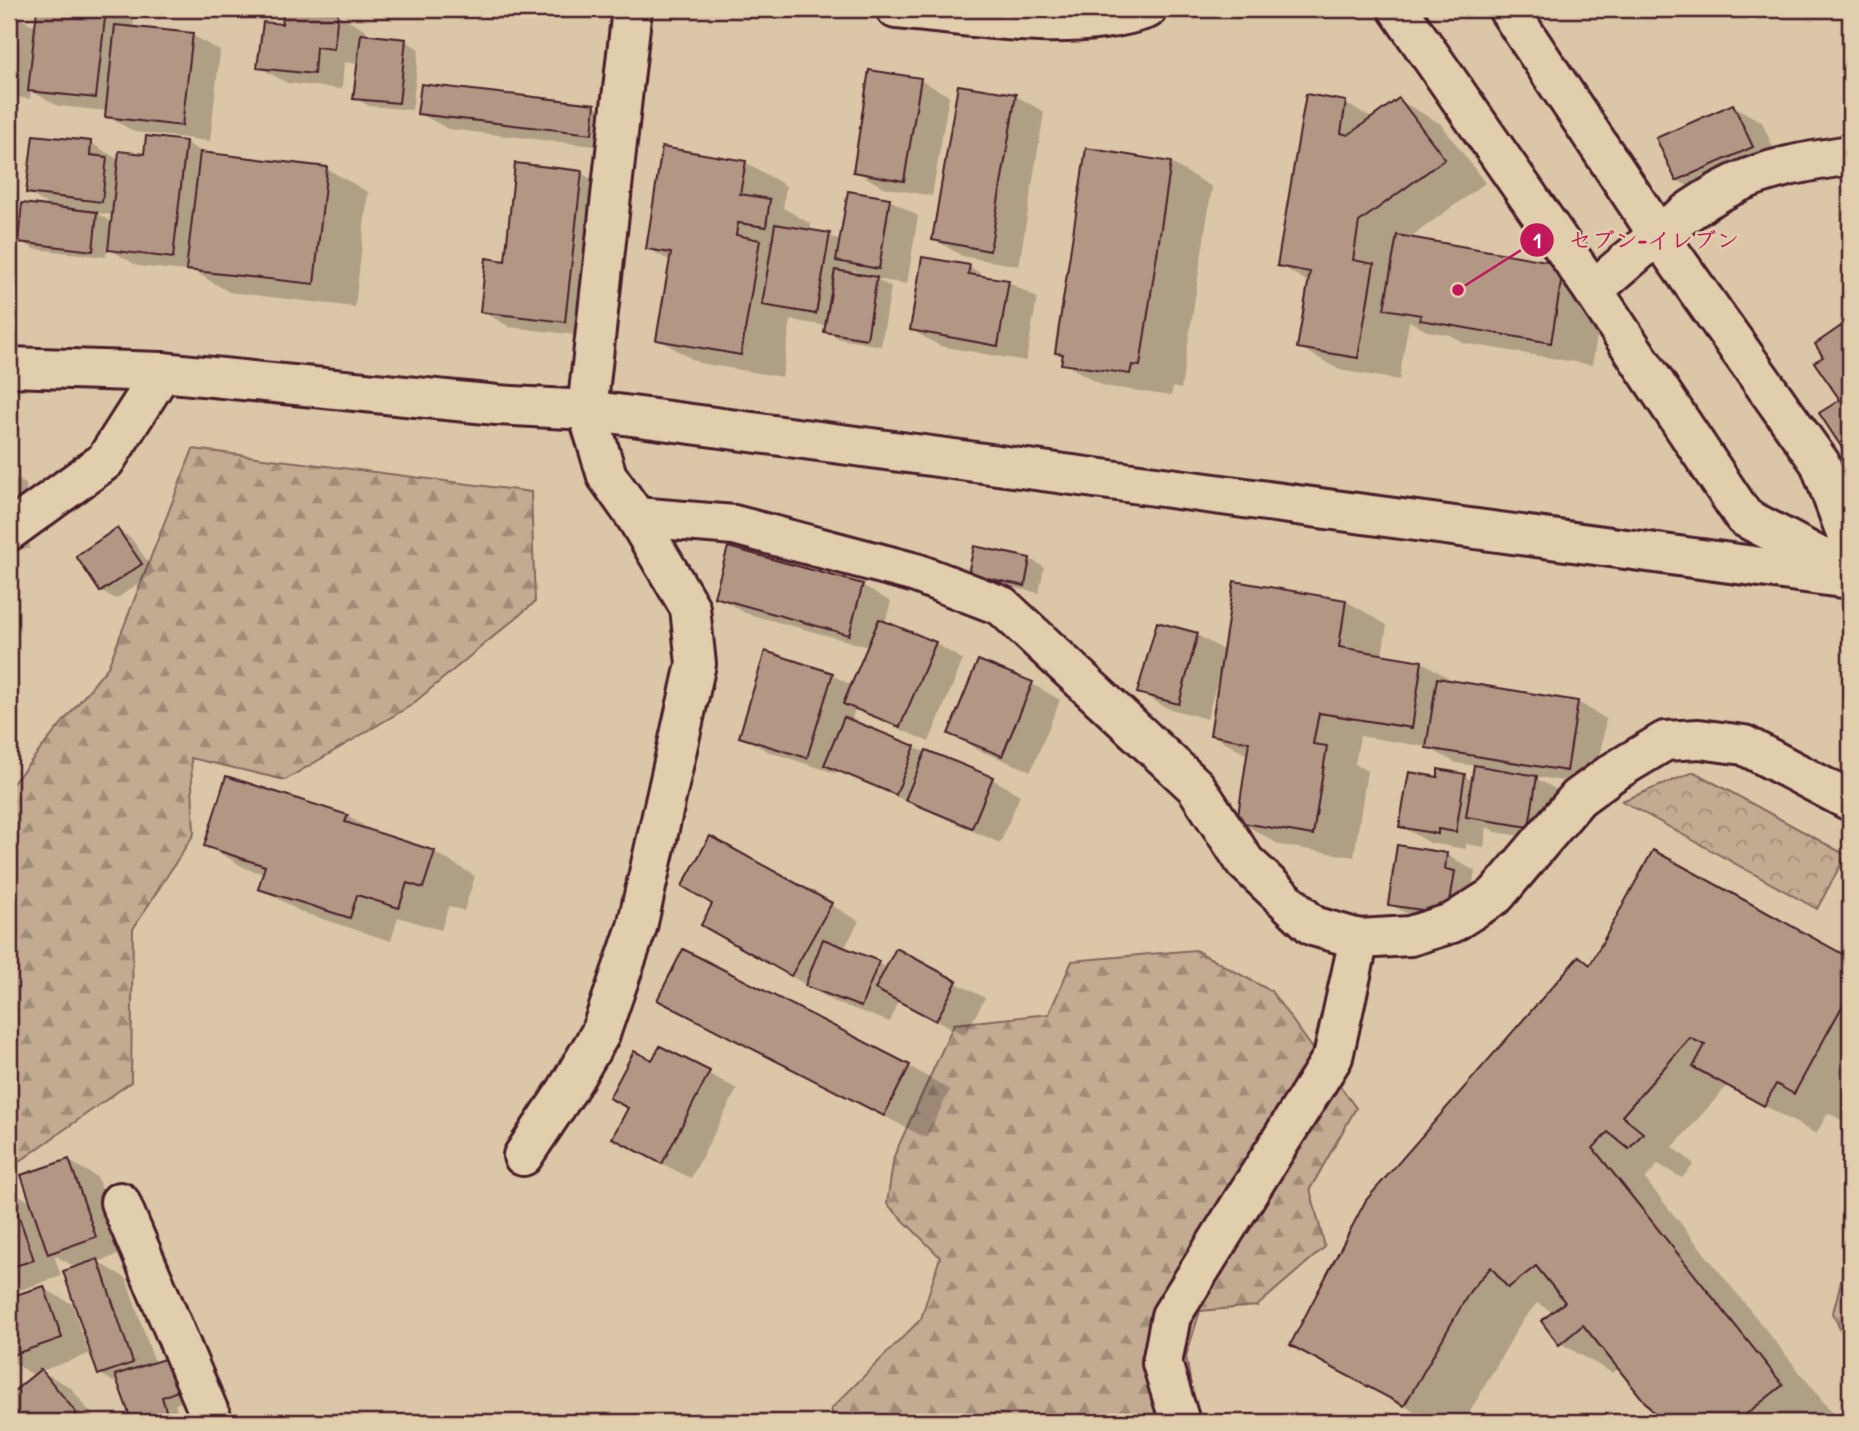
<svg xmlns="http://www.w3.org/2000/svg" width="1859" height="1431" viewBox="0 0 1859 1431" font-family="'Patrick Hand','Klee One',sans-serif">
<style>
.forest{fill:url(#forest-firs);stroke:#86655e;stroke-width:2}
.park{fill:url(#park-crowns);stroke:#86655e;stroke-width:2}
.shadow{fill:#0003;fill-rule:evenodd}
.building{fill:#b29884;stroke:#4a1f2b;stroke-width:2}
.lines{fill:none;stroke-linecap:round;stroke-linejoin:round}
.street-casing{stroke:#4a1f2b;stroke-width:44}
.secondary-casing{stroke:#4a1f2b;stroke-width:44}
.street{stroke:#e1ceac;stroke-width:38}
.secondary{stroke:#e1ceac;stroke-width:38}
.leader{fill:none;stroke:#c2185b;stroke-width:2.5}
.callout-dot{fill:#c2185b;stroke:#e1ceac;stroke-width:2.5}
.mark-label{font-size:21px;text-anchor:middle;font-weight:bold;fill:#fff}
.callout-label{font-size:23px;text-anchor:middle;font-weight:bold;fill:#c2185b;stroke:#e1ceac;stroke-width:5;stroke-linejoin:round;paint-order:stroke}
</style>
<defs>
<pattern id="forest-firs" width="22" height="20" patternUnits="userSpaceOnUse" patternTransform="scale(1.75)"><rect width="22" height="20" fill="#c3ab92"/><path d="M5 1l3.5 6h-7zM16 11l3.5 6h-7z" fill="#a08b77"/></pattern>
<pattern id="park-crowns" width="20" height="18" patternUnits="userSpaceOnUse" patternTransform="scale(1.75)"><rect width="20" height="18" fill="#c3ab92"/><path d="M2 6a3 3 0 1 1 6 0M12 15a3 3 0 1 1 6 0" fill="none" stroke="#a08b77"/></pattern>
</defs>
<rect width="100%" height="100%" fill="#dbc7a7"/>
<filter id="ink" filterUnits="userSpaceOnUse"><feTurbulence type="fractalNoise" baseFrequency=".0143" numOctaves="2"/><feDisplacementMap in="SourceGraphic" scale="14" xChannelSelector="R" yChannelSelector="G"/><feConvolveMatrix kernelMatrix="1 2 1 2 8 2 1 2 1" color-interpolation-filters="sRGB"/></filter>
<g filter="url(#ink)">
<g class="forest">
<path d="M193,449L531,492L535,602L410,706L285,780L191,758L194,834L133,929L131,1082L9,1169V788L108,667Z"/>
<path d="M1195,950L1271,991L1356,1108L1310,1189L1325,1247L1257,1306L1200,1311L1186,1356L1197,1422H835L831,1409L921,1319L940,1257L887,1204L894,1156L954,1024L1049,1014L1072,961Z"/>
<path d="M1850,1246V1353L1833,1313Z"/>
</g>
<path class="park" d="M1694,772L1846,855L1817,909L1622,801Z"/>
<g class="shadow">
<path d="M38,9H135L133,29L192,35L220,51L210,141L135,132L106,116L107,111L58,106L31,91L30,99L9,96V12L36,27Z"/>
<path d="M286,9L337,14L366,30L365,37L405,41L419,49L412,110L369,106L355,98L359,64L344,62L342,89L287,83L259,67L284,26Z"/>
<path d="M920,80L949,96L932,196L883,187L855,171Z"/>
<path d="M422,86L595,106L623,122L620,149L448,129L419,113Z"/>
<path d="M1016,96L1044,112L1019,266L962,256L934,239Z"/>
<path d="M1399,100L1441,124L1485,183L1408,239L1605,290L1592,365L1463,343L1450,335L1427,331L1409,321L1399,380L1340,370L1299,347L1310,283L1279,265L1345,103L1373,119Z"/>
<path d="M1733,106L1762,122L1780,164L1706,196L1677,180Z"/>
<path d="M9,133L12,135L9,163Z"/>
<path d="M185,142L205,154L327,169L368,192L355,307L229,292L195,272L138,266L107,248L106,257L34,249L20,241L55,209L27,192L91,143L119,160L146,156ZM96,213L113,215L112,222Z"/>
<path d="M745,162L786,186L783,208L811,224L810,232L829,235L841,242L849,193L890,200L918,216L907,284L876,279L891,287L881,346L840,339L826,331L827,326L791,320L782,377L699,363L658,339L671,261L647,248ZM854,270L867,277L853,275Z"/>
<path d="M1171,163L1212,187L1181,389L1173,387L1171,396L1104,386L1063,363L1064,356L1057,352Z"/>
<path d="M581,173L609,189L593,337L510,327L482,311L506,263Z"/>
<path d="M969,267L991,279L1008,282L1037,298L1026,361L940,346L912,330Z"/>
<path d="M1850,322V457L1822,414L1842,400L1817,344Z"/>
<path d="M9,474L26,484L30,549L9,550Z"/>
<path d="M118,530L131,538L155,572L116,599L102,591Z"/>
<path d="M1030,559L1044,567L1039,593L984,581L970,573Z"/>
<path d="M862,585L891,602L885,623L935,643L963,660L929,742L855,709L851,722L992,779L1020,795L1000,843L836,770L835,773L769,752L741,736L832,675L853,686L869,647L745,613L717,596Z"/>
<path d="M1346,601L1387,625L1382,656L1422,662L1457,683L1578,702L1606,719L1595,786L1532,776L1564,794L1557,842L1496,832L1487,827L1484,847L1466,844V849L1430,843L1401,826L1439,779L1464,776L1473,781L1476,766L1456,763L1427,747L1360,736L1355,764L1367,771L1354,857L1280,845L1239,821L1249,756L1212,735L1221,678H1218L1207,719L1167,708L1139,692L1197,635L1225,651Z"/>
<path d="M1032,684L1060,700L1031,771L978,750L950,733Z"/>
<path d="M9,786L16,802L9,805Z"/>
<path d="M347,816L378,834L434,852L475,876L464,911L449,906L441,930L398,917L391,941L301,912L260,888L265,874L247,869L206,845Z"/>
<path d="M1654,852L1850,960V1116L1847,1123L1828,1113L1816,1134L1728,1085L1673,1147L1694,1164L1682,1178L1658,1164L1645,1179L1834,1415L1825,1422H1663L1620,1368L1612,1373L1560,1343L1554,1313L1537,1303L1522,1321L1464,1422H1434L1292,1345L1579,958L1592,965Z"/>
<path d="M1447,855L1475,871L1473,883L1482,889L1418,920L1390,904Z"/>
<path d="M831,905L859,921L844,949L888,968L897,951L985,998L965,1035L898,1000L890,1022L835,1002L703,925Z"/>
<path d="M659,999L909,1066L950,1090L926,1138Z"/>
<path d="M661,1048L737,1089L691,1178L642,1154L653,1062Z"/>
<path d="M69,1161L97,1177L123,1253L98,1262L126,1278L155,1364L196,1397L175,1404L180,1421L134,1422L121,1386L100,1374L77,1268L54,1255L61,1276L9,1294V1190L33,1203Z"/>
<path d="M43,1288L72,1304L89,1354L41,1371L70,1387L98,1422H9V1407L40,1372L32,1374L9,1360V1299Z"/>
</g>
<g class="building">
<path d="M37,9H106L96,98L28,91Z"/>
<path d="M284,9L338,12L334,49L316,47L314,74L257,68L263,22L282,24Z"/>
<path d="M115,25L193,33L182,126L105,117Z"/>
<path d="M361,34L406,39L399,103L353,99Z"/>
<path d="M869,70L921,78L904,181L853,172Z"/>
<path d="M421,84L595,104L592,134L417,114Z"/>
<path d="M958,85L1016,94L990,251L932,240Z"/>
<path d="M1306,94L1346,101L1341,133L1348,135L1399,98L1445,159L1359,222L1353,260L1374,264L1358,358L1297,348L1310,272L1277,266Z"/>
<path d="M1733,104L1753,147L1676,181L1656,138Z"/>
<path d="M33,135L91,141L90,155L107,157L102,202L26,193Z"/>
<path d="M146,136L186,141L173,258L108,250L119,151L144,154Z"/>
<path d="M662,147L746,161L740,194L770,199L766,227L738,223L736,235L760,240L741,355L656,340L671,253L646,249Z"/>
<path d="M1086,148L1171,162L1140,366L1132,365L1130,374L1061,364L1063,354L1055,353Z"/>
<path d="M200,152L327,167L314,284L186,270Z"/>
<path d="M515,163L582,171L565,322L480,312L486,258L505,261Z"/>
<path d="M848,191L890,198L879,269L836,261Z"/>
<path d="M22,203L97,212L93,251L18,242Z"/>
<path d="M775,224L830,233L816,314L762,305Z"/>
<path d="M1397,235L1564,264L1551,343L1420,320L1421,315L1384,309Z"/>
<path d="M922,257L970,265L968,274L1009,280L998,346L910,330Z"/>
<path d="M835,270L877,277L867,339L824,332Z"/>
<path d="M1850,320V460L1819,413L1840,400L1814,362L1823,357L1815,344Z"/>
<path d="M117,528L142,564L100,592L76,556Z"/>
<path d="M974,546L1030,558L1025,586L968,574Z"/>
<path d="M728,547L863,584L849,635L714,597Z"/>
<path d="M1234,581L1346,600L1339,647L1422,661L1412,728L1319,713L1313,744L1327,746L1313,835L1237,822L1249,742L1210,735Z"/>
<path d="M879,619L936,642L900,727L843,704Z"/>
<path d="M1157,622L1198,633L1179,704L1137,693Z"/>
<path d="M765,651L833,673L807,758L739,737Z"/>
<path d="M978,660L1033,682L1002,756L948,734Z"/>
<path d="M1437,678L1578,701L1567,771L1426,748Z"/>
<path d="M844,717L915,746L896,795L824,765Z"/>
<path d="M926,750L993,777L972,828L905,800Z"/>
<path d="M1474,765L1537,776L1529,827L1466,817Z"/>
<path d="M1438,769L1465,774L1456,832L1438,829V834L1399,827L1409,772L1438,777Z"/>
<path d="M226,776L348,815L345,822L435,851L423,888L407,883L399,908L357,895L350,918L258,889L265,866L204,846Z"/>
<path d="M710,836L832,903L791,976L701,925L712,904L682,886Z"/>
<path d="M1397,845L1447,853L1445,869L1455,871L1448,914L1388,905Z"/>
<path d="M1653,850L1850,958V992L1794,1094L1776,1084L1764,1106L1693,1067L1705,1045L1690,1038L1622,1116L1643,1133L1629,1149L1608,1132L1593,1148L1783,1385L1736,1422H1661L1583,1325L1559,1345L1541,1321L1565,1302L1536,1266L1508,1288L1491,1267L1470,1291L1404,1406L1290,1345L1366,1200L1579,956L1590,965Z"/>
<path d="M823,939L879,961L861,1007L805,986Z"/>
<path d="M896,948L957,981L936,1021L875,989Z"/>
<path d="M683,949L910,1065L884,1116L657,1000Z"/>
<path d="M660,1046L710,1071L662,1164L612,1138L628,1108L609,1098L634,1051L652,1060Z"/>
<path d="M69,1159L96,1237L48,1254L21,1175Z"/>
<path d="M9,1188L34,1260L9,1268Z"/>
<path d="M98,1259L133,1363L98,1375L63,1271Z"/>
<path d="M44,1286L62,1338L9,1356V1297Z"/>
<path d="M173,1356L183,1389L162,1397L167,1414L132,1422L115,1375Z"/>
<path d="M41,1369L77,1414L68,1422H9V1405L13,1402L9,1395Z"/>
</g>
<g class="lines">
<defs>
<g id="street">
<path d="M632,9L587,410L607,476L636,517L734,525L916,573L1002,606L1196,787L1245,862L1313,926L1359,939L1410,936L1452,923L1496,895L1578,798L1612,773L1665,741L1699,739L1744,745L1850,801"/>
<path d="M896,9C975,16 1070,35 1147,9"/>
<path d="M1398,9L1593,290L1744,517L1850,573"/>
<path d="M1508,9L1659,236L1820,463L1850,544"/>
<path d="M1593,290C1638,253 1682,209 1735,184C1770,167 1812,161 1850,155"/>
<path d="M9,531L105,461L162,372"/>
<path d="M523,1156L567,1090L600,1034L637,927L696,664L690,608L636,517"/>
<path d="M120,1202L213,1422"/>
<path d="M1180,1422L1162,1363L1171,1316L1333,1057L1359,939"/>
</g>
<path id="secondary" d="M9,367L162,372L497,405L587,410L1850,579"/>
</defs>
<use href="#street" class="street-casing"/>
<use href="#secondary" class="secondary-casing"/>
<use href="#street" class="street"/>
<use href="#secondary" class="secondary"/>
</g>
</g>
<path class="leader" d="M1458 290L1537 240"/>
<g class="callout-dot">
<circle cx="1458" cy="290" r="7"/>
<circle cx="1537" cy="240" r="18"/>
</g>
<g class="mark-label">
<text x="1537" y="248">1</text>
</g>
<g class="callout-label">
<text x="1654" y="248">セブン-イレブン</text>
</g>
<rect width="1859" height="1431" fill="none" stroke="#e1ceac" stroke-width="35"/>
<rect x="18" y="18" width="1824" height="1396" fill="none" stroke="#4a1f2b" stroke-width="2.5" filter="url(#ink)"/>
</svg>
